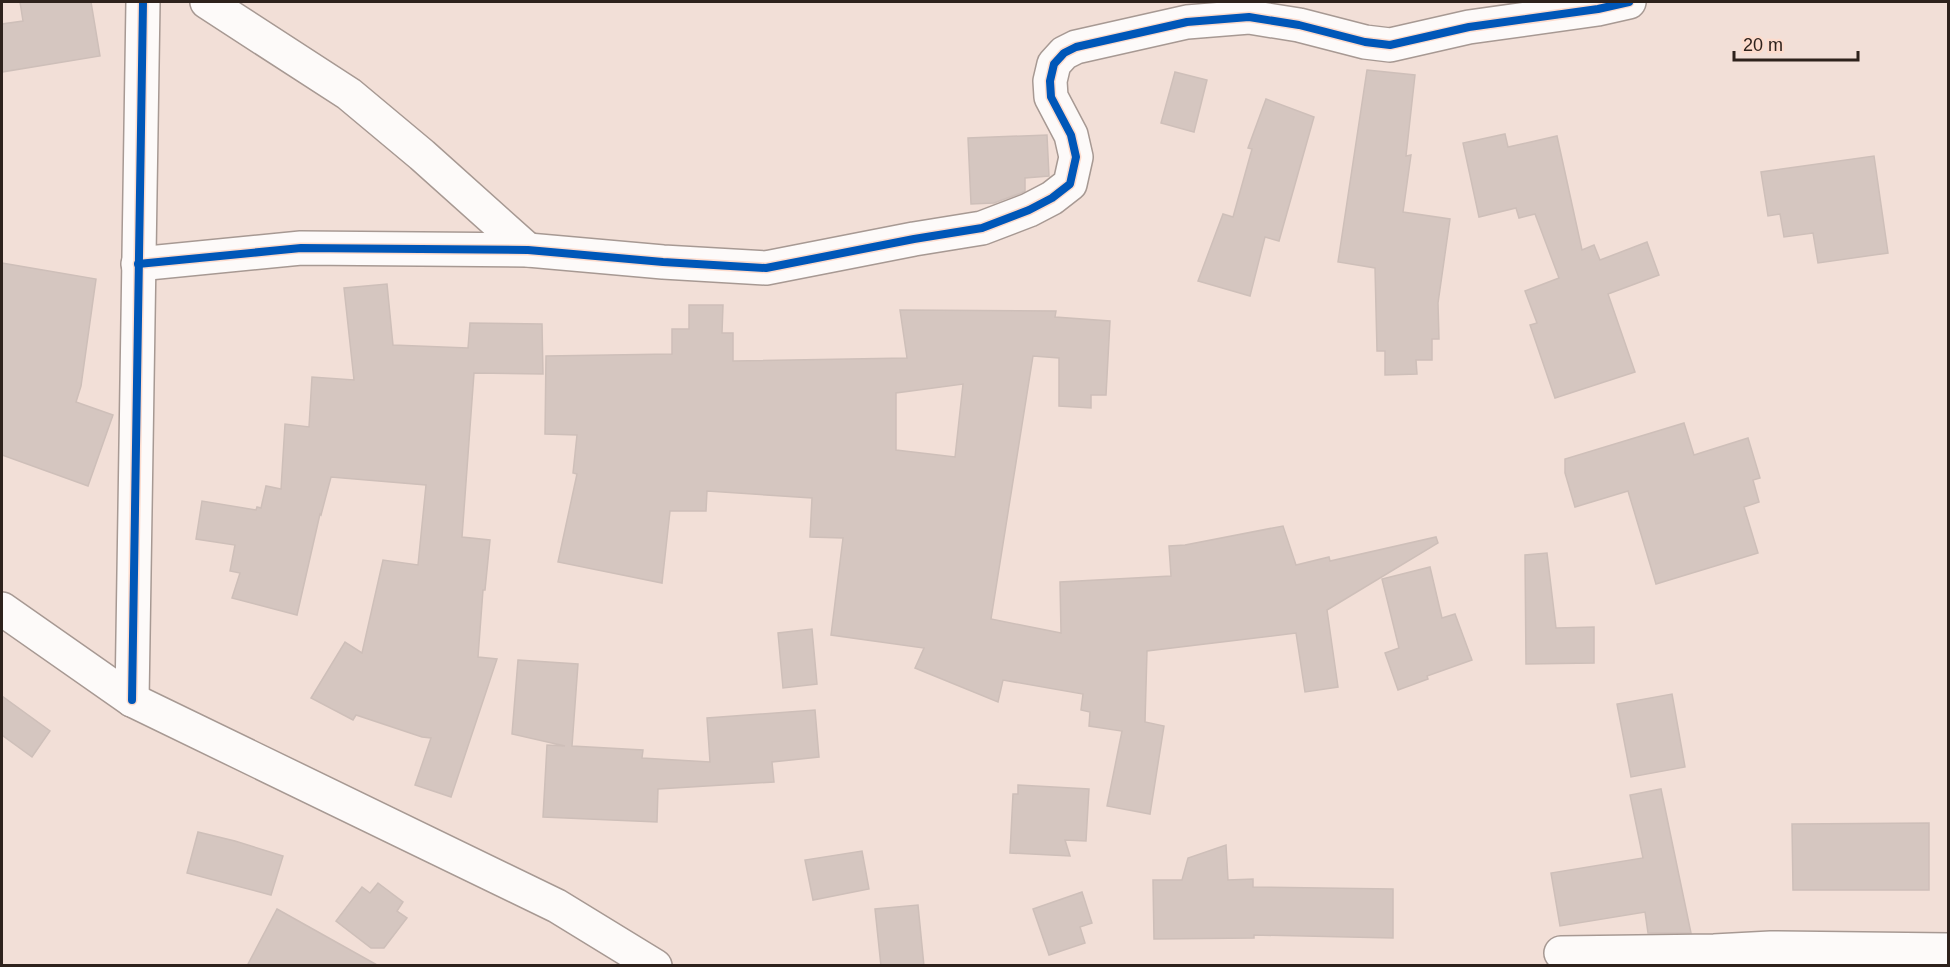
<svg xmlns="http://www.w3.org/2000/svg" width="1950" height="967" viewBox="0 0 1950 967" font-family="Helvetica,sans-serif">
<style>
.building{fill:#d5c6c0;stroke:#cebfb9;stroke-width:1.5;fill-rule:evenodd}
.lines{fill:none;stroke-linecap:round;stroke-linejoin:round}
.street-casing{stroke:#a79993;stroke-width:36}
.secondary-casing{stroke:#a79993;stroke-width:36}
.street{stroke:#fdfaf9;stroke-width:33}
.secondary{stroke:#fdfaf9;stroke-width:33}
.cycleway-casing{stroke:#fddbcc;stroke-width:11}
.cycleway{stroke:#0057b8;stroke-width:8}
</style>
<rect width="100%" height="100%" fill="#f2dfd7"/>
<g class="building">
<path d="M20,2H91L100,56L2,72V24L23,21Z"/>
<path d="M1367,70L1415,75L1406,156L1411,155L1403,212L1450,219L1438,303L1439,339H1432V360H1416L1417,374L1385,375V351H1377L1375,268L1338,262Z"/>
<path d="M1175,72L1207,80L1194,132L1161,123Z"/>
<path d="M1266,99L1314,117L1279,241L1265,237L1250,296L1198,281L1223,214L1233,217L1252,149L1248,148Z"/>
<path d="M1505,134L1508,147L1557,136L1582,250L1594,245L1600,260L1647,242L1659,275L1608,294L1635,372L1555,398L1530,325L1537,323L1525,291L1559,278L1535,214L1519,218L1516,208L1479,217L1463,143Z"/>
<path d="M1047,135L1049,176L1025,178V191L1021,193L994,203L971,204L968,138Z"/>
<path d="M1874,156L1888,253L1818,263L1813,233L1784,237L1780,214L1768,216L1761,172Z"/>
<path d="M2,263L96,279L81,386L76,402L113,415L88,486L2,455Z"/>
<path d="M387,284L393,345L468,348L470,323L542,324L543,374L474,373L462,537L490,540L485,590H483L478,657L497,659L451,797L415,785L431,738L422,737L356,715L353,720L311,698L345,642L362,653L383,560L418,565L426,485L331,477L321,515L320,514L297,615L232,598L240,573L230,571L235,545L196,539L202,501L256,510L257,507L261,508L266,486L281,489L285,424L309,427L312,377L354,380L344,288Z"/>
<path d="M689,305H723L722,333H733V361L907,358L900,310L1056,311L1055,317L1110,321L1106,395H1091V408L1059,406V358L1033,356L991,619L1061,633L1060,582L1171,576L1169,546L1185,545L1283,526L1296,565L1329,557L1330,561L1436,537L1438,543L1327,610L1338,687L1305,692L1296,633L1147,651L1145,722L1164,726L1150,814L1107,806L1122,731L1089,726L1090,712L1081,710L1083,694L1003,680L998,702L915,668L924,648L831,635L843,538L810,537L812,498L707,491L706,511H670L662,583L558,562L577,474L573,473L577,435L545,434L546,356L672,354V329H689ZM963,384L955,457L896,450V393Z"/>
<path d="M1684,423L1694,455L1748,438L1760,478L1753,480L1759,502L1744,507L1758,553L1656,584L1628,491L1575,507L1565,473V459Z"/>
<path d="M1547,553L1556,628L1594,627V663L1526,664L1525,555Z"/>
<path d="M1430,567L1442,618L1455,614L1472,660L1427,676L1428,679L1398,690L1385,653L1399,648L1382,579Z"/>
<path d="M812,629L817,684L783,688L778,633Z"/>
<path d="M518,660L578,664L572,746L643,750L642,758L710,762L707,718L815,710L819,757L772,762L774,782L658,789L657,822L543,817L547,745L565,746L512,734Z"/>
<path d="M1672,694L1685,767L1631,777L1617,704Z"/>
<path d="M2,696L50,731L32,757L2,735Z"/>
<path d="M1018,785L1089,789L1086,841L1065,840L1070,856L1010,853L1013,794H1018Z"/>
<path d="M1661,789L1691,933H1648L1645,912L1560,926L1551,873L1643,858L1630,795Z"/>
<path d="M1929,823V890H1793L1792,824Z"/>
<path d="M198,832L235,841L283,856L271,895L187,873Z"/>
<path d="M1226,845L1228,880L1253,879V887L1393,889V938L1254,935V938L1154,939L1153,880H1182L1188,858Z"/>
<path d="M862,851L869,889L813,900L805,860Z"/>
<path d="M378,883L403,902L397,911L407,918L384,948H371L336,921L362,887L370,893Z"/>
<path d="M1082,892L1092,923L1080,927L1085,943L1049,955L1033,909Z"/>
<path d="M918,905L924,966H881L875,909Z"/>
<path d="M277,909L379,966H247Z"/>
</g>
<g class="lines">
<defs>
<g id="street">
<path d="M207,2L349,94L422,155L528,250"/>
<path d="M138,264L301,248L528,250L663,262L766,268L914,239L982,228L1029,210L1052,198L1070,184L1076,157L1071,135L1051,97L1050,81L1054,64L1064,53L1076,47L1187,22L1249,17L1299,25L1365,42L1390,45L1469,27L1598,9L1629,2"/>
<path d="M132,700L143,2"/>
<path d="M1561,953L1714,951L1771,948L1948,950"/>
</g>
<path id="secondary" d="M2,609L132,700L557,906L655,966"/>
</defs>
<use href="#street" class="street-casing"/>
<use href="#secondary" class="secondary-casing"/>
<use href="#street" class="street"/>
<use href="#secondary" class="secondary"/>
<defs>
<g id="cycleway">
<path d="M138,264L301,248L528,250L663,262L766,268L914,239L982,228L1029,210L1052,198L1070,184L1076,157L1071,135L1051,97L1050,81L1054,64L1064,53L1076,47L1187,22L1249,17L1299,25L1365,42L1390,45L1469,27L1598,9L1629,2"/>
<path d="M132,700L143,2"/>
</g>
</defs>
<use href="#cycleway" class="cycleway-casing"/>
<use href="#cycleway" class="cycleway"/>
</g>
<rect width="1950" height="967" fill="none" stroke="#2e221c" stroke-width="6"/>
<path d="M1734 51v9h124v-9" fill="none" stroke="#2e221c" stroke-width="3"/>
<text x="1743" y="51" font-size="18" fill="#2e221c" stroke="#fddbcc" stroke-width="4.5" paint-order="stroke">20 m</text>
</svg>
